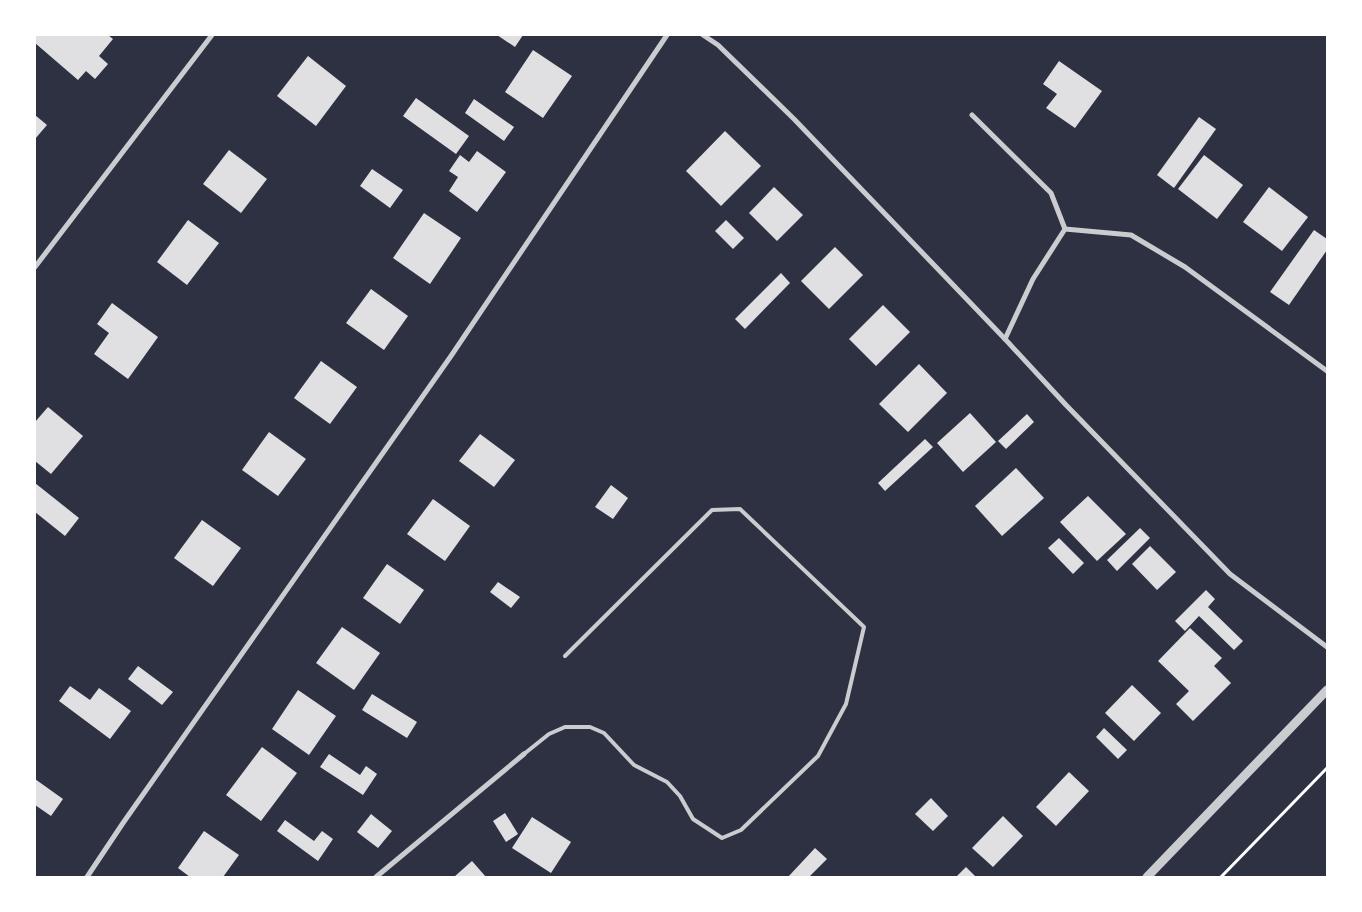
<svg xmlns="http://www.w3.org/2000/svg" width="1362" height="912" viewBox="0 0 1362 912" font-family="'Sofia Sans Condensed',sans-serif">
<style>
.building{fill:#e0e0e3}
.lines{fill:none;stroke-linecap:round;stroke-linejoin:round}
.path{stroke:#fff;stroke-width:3}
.service{stroke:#caccd0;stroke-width:4}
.minor{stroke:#caccd0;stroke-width:5}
.tertiary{stroke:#caccd0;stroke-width:9}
</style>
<rect width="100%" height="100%" fill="#2d3142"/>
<g class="building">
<path d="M35,35H108L113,39L99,56L108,64L95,79L86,71L78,80L35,43Z"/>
<path d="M497,35H523L515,47Z"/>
<path d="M533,50L572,76L543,118L505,92Z"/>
<path d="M308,56L346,86L316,126L277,96Z"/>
<path d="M1059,61L1102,91L1075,128L1046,108L1057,94L1043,84Z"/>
<path d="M416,98L469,136L456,154L403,116Z"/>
<path d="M474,99L514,127L504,141L465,113Z"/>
<path d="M35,115L47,125L35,139Z"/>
<path d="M1199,117L1216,129L1174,188L1157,175Z"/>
<path d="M725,131L761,166L721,206L686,171Z"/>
<path d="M229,150L267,179L241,213L203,184Z"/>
<path d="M477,151L506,172L477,212L449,191L458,177L449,171L460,155L469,162Z"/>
<path d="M1204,155L1243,185L1217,219L1178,189Z"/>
<path d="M372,169L403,190L390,208L360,186Z"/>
<path d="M774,187L803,215L777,241L749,213Z"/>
<path d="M1269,187L1308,217L1282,251L1243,222Z"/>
<path d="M424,213L461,238L430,284L393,258Z"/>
<path d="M188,220L219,243L187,285L157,262Z"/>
<path d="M726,220L744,238L733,249L715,231Z"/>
<path d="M1314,230L1327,239V250L1289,305L1270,292Z"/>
<path d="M835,247L863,275L829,309L801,281Z"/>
<path d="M781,273L790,283L745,329L735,319Z"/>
<path d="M371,289L408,316L384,350L346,323Z"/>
<path d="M112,303L158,337L128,379L94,354L109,333L97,324Z"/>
<path d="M883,305L910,332L876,366L849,339Z"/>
<path d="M321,361L357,387L330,424L294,398Z"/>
<path d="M919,364L947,393L908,432L879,404Z"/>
<path d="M48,407L83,436L51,474L35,461V422Z"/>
<path d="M970,413L996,442L963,472L937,443Z"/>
<path d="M1027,414L1034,422L1006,449L998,441Z"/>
<path d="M269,432L306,459L278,496L242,470Z"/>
<path d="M480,434L515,460L494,487L459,461Z"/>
<path d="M925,439L933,447L885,491L878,483Z"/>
<path d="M1016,468L1044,498L1002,536L975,506Z"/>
<path d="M35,483L79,518L65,536L35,512Z"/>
<path d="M611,485L628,498L613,519L595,507Z"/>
<path d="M1088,496L1126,534L1097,561L1060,522Z"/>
<path d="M433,499L470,526L445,561L407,534Z"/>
<path d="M202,520L241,548L213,586L174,558Z"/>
<path d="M1140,528L1150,538L1117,571L1107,560Z"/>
<path d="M1059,538L1084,563L1073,574L1048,548Z"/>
<path d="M1150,546L1176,572L1157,590L1132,564Z"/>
<path d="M387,564L424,590L400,624L363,598Z"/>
<path d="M498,582L520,597L511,608L490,592Z"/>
<path d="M1206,590L1215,599L1208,607L1243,641L1234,650L1199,616L1185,631L1175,621Z"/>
<path d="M342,627L380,653L354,690L316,663Z"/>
<path d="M1190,628L1222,658L1214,666L1231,683L1193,721L1176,704L1189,691L1158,661Z"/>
<path d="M138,666L173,692L162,705L128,679Z"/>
<path d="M1132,685L1161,713L1134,741L1105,713Z"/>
<path d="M70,686L90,700L99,688L131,711L110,739L59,701Z"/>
<path d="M298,690L336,716L309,755L272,729Z"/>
<path d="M372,694L417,722L407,738L362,710Z"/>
<path d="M1104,728L1127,750L1118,759L1096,737Z"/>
<path d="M262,747L297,773L261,821L226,795Z"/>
<path d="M329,754L360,775L366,766L377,774L363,795L320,767Z"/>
<path d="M1069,772L1089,791L1056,826L1036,807Z"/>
<path d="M35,779L63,799L51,816L35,805Z"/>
<path d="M931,798L948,816L933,831L915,814Z"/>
<path d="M505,813L518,834L506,842L493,821Z"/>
<path d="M371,814L392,831L378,848L357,832Z"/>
<path d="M1003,816L1023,836L993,867L972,848Z"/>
<path d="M532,817L571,842L551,873L512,848Z"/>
<path d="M285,820L314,841L322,831L333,839L318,861L277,831Z"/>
<path d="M204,831L239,855L223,877H190L178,868Z"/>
<path d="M815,848L827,859L809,877H788Z"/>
<path d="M472,861L486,877H454Z"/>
<path d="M966,867L976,877H956Z"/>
</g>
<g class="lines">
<path class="path" d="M1221,877L1327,768"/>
<path class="service" d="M524,754L549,734L565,727H590L604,733L634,765L667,782L680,796L693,819L722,838L741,830L818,756L846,704L864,627L740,509L712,510L565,656"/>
<g class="minor">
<path d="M703,35L718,45L794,119L1005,339L1066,405L1230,574L1327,647"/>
<path d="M972,115L1051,193L1065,229L1131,235L1185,267L1327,371"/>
<path d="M35,267L212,35"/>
<path d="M1005,339L1033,279L1065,229"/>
<path d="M87,877L123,823L451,356L667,35"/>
<path d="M376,877L524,754"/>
</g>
<path class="tertiary" d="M1147,877L1327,690"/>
</g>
<rect width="1362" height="912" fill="none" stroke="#ffffff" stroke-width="72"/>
</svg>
